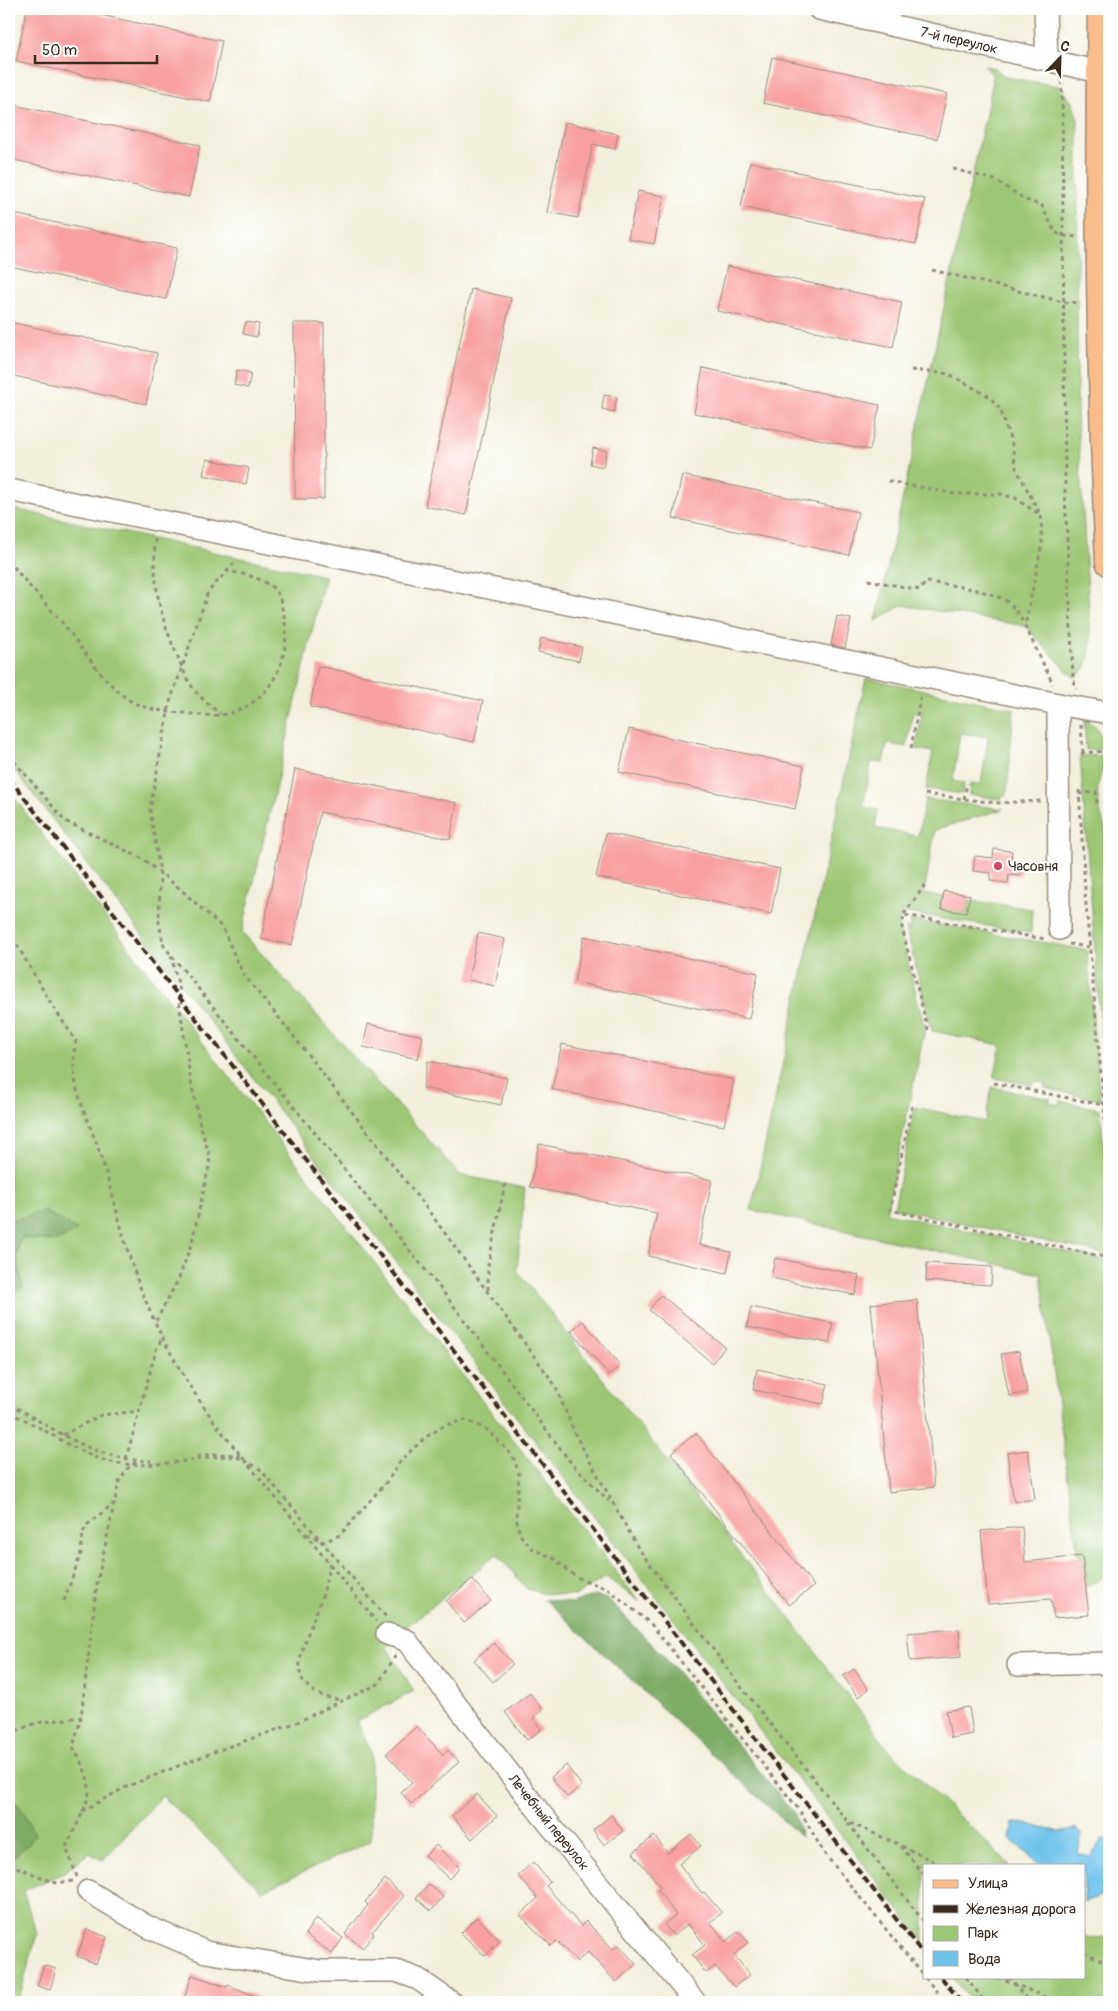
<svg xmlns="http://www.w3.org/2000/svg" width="1118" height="2011" viewBox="0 0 1118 2011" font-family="Pangolin,sans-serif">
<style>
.green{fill:#9cc774;stroke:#6c7849}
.forest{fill:#7dac66;stroke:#5c6b42}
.water{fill:#6ec3eb;stroke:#547684}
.building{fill:#f8a09f}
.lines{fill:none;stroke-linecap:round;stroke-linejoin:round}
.minor-casing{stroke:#968c7d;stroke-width:24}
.major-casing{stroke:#968c7d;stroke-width:29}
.path{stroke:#968c7d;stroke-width:3;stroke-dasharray:4 4;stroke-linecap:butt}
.minor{stroke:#fff;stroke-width:21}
.major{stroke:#f9bc8a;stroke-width:26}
.rail{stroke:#3b2a1e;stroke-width:4;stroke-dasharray:8 4;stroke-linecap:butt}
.poi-dot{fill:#d1495b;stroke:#fff;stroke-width:2}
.labels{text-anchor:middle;stroke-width:4;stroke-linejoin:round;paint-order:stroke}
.street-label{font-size:14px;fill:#3b2a1e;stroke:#fff}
.poi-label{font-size:14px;fill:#3b2a1e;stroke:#fff;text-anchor:start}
</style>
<rect width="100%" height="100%" fill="#fff"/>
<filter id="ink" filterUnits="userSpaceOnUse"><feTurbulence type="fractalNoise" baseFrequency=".02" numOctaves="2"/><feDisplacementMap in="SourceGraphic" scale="10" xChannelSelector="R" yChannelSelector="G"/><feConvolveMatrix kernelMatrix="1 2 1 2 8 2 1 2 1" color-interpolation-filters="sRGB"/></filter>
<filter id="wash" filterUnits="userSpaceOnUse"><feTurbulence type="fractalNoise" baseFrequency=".0096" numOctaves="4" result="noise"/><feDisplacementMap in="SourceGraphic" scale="20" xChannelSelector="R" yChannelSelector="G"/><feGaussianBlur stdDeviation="1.12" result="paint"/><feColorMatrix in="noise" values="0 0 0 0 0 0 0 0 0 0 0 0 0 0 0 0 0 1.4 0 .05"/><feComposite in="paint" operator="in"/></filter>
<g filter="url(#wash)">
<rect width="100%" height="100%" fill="#f2efdc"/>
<g class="green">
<path d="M984,66L995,68L1005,77L1058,86L1072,102L1078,120L1077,416L1091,641C1089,656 1089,672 1073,677L1025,626L902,605L876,621L993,81L991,73Z"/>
<path d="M9,508L325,576L242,932L460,1175L525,1188L517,1270L778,1602L888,1749L1010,1865H924V1942L9,763Z"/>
<path d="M866,678L1014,709L1007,794L1001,799L969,795L970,784L981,785L988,737L960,733L953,781L964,783L962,794L926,789L933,752L916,749L922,714L913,712L907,747L887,744L883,763L871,762L863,807L878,810L875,828L918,836L925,799L1003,809L935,830L924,893L943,897L941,908L966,913L969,900L1032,909L1031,933L901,912L899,927L925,1029L886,1213L1109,1261V1577L1102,1578L1086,1587L1082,1556H1078L1041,1274L751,1210Z"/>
<path d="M1084,718C1095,725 1104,735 1105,749L1086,750Z"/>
<path d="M1104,755C1106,768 1099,775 1098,786C1095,807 1107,827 1109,848V1136L1080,756Z"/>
<path d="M9,791L149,974L639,1601L606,1577L575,1596L541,1593L527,1589L497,1554L404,1629L387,1648L414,1691L357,1721L371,1751V1841L262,1891L162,1796L103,1860L89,1853L63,1873L23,1891L37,1934L18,2002L9,1999Z"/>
<path d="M911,920L1087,950L1100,1100L1044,1088L1045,1083L1034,1081L1033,1085L994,1078L1001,1045L932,1031L906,928L910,929Z"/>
<path d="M992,1087L1050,1099V1103L1059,1105L1060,1101L1100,1109L1109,1200V1255L894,1208L915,1107L985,1122Z"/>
<path d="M1084,1935L1088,1938L1109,1937V2002H971L952,1977H1084Z"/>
</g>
<g class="forest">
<path d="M44,1211L77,1230L57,1241L21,1238L16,1254L23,1287L13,1292L9,1289V1221Z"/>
<path d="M595,1595L609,1600L670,1663L795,1814L801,1837L544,1599L572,1603Z"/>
<path d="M12,1798L23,1811L35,1835L28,1845L14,1856L9,1854V1800Z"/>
</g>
<path class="water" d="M1013,1823C1034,1822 1056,1837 1075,1828L1082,1834L1078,1853L1090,1857L1102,1839L1109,1840V1869L1101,1896L1084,1902V1865H1040L1010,1839Z"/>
<g id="blocks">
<g class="building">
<path d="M27,9H72L222,41L210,102L16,61Z"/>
<path d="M772,57L947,94L937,139L763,103Z"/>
<path d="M9,104L200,145L189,197L9,159Z"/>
<path d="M565,122L618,134L615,149L593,144L578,218L547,212Z"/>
<path d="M750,162L925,199L916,244L741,207Z"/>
<path d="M638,191L664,196L654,244L628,239Z"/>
<path d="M9,213L177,248L166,299L9,266Z"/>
<path d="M727,266L902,302L893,347L717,311Z"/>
<path d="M471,289L511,298L466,515L425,506Z"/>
<path d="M9,322L157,353L146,404L9,375Z"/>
<path d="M246,322L259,324L257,337L243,334Z"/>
<path d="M294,323H324V499H295Z"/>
<path d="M703,368L880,405L870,450L694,413Z"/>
<path d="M237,370L251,373L248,388L234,385Z"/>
<path d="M604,395L617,397L614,412L602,409Z"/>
<path d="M593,448L607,451L603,467L590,464Z"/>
<path d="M207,459L249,468L246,484L203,475Z"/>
<path d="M682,475L858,512L849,555L673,518Z"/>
<path d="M837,616L851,619L845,648L831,645Z"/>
<path d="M541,638L582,647L579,661L538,652Z"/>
<path d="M318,666L483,701L474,742L310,707Z"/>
<path d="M629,729L804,766L795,809L619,772Z"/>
<path d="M295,769L457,803L450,839L320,812L292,945L261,939Z"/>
<path d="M606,833L780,869L771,914L596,877Z"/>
<path d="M994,849L1012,851L1011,860L1022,862L1020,876L1009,875L1008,883L990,881L991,873L973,871L975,856L993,858Z"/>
<path d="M944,891L970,895L966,913L941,909Z"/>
<path d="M478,933L505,939L495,986L468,980Z"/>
<path d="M584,936L758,973L749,1019L574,982Z"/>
<path d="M368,1024L423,1036L418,1059L363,1047Z"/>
<path d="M562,1044L734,1080L724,1126L552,1089Z"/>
<path d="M428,1061L507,1078L501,1105L423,1088Z"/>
<path d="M539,1144L712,1180L699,1245L731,1252L727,1273L648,1256L657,1213L530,1187Z"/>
<path d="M775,1258L859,1275L855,1295L771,1278Z"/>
<path d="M927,1263L992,1267L991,1285L926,1281Z"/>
<path d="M661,1295L725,1347L712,1363L649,1310Z"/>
<path d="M917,1300L934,1487L889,1492L871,1304Z"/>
<path d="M751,1307L833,1323L829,1343L747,1327Z"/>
<path d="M583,1321L620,1365L609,1375L571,1331Z"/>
<path d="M1019,1351L1027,1392L1009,1396L1001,1354Z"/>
<path d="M757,1369L828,1384L823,1404L753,1390Z"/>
<path d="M696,1433L814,1586L789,1605L671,1453Z"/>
<path d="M1028,1450L1035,1499L1014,1502L1007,1453Z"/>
<path d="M1022,1527L1025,1562L1082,1556L1089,1615L1054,1618L1051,1599L988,1604L981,1531Z"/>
<path d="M472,1579L491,1601L464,1623L446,1601Z"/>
<path d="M959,1629L961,1657L910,1661L907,1633Z"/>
<path d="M494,1643L513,1664L493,1682L474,1660Z"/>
<path d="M854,1669L868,1689L858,1697L843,1676Z"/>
<path d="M530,1693L543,1710L533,1718L541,1730L527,1740L505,1712Z"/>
<path d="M969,1707L973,1734L951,1738L946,1711Z"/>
<path d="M417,1726L443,1755L448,1750L459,1762L411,1804L401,1792L412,1782L386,1754Z"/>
<path d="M566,1765L582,1786L567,1797L551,1777Z"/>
<path d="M477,1794L497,1816L472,1839L452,1816Z"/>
<path d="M611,1815L623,1831L604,1845L593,1830Z"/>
<path d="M691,1834L701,1846L679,1864L702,1893L704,1892L722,1913L710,1922L726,1942L738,1931L748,1942L734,1955L750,1975L734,1987L715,1966L706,1973L692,1955L705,1945L688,1924L674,1936L664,1924L676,1915L658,1890L661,1887L633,1853L654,1836L668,1853Z"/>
<path d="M436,1845L460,1868L449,1879L425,1856Z"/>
<path d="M533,1862L550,1882L546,1886L581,1926L586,1921L613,1949L619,1945L636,1964L616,1982L588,1952L577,1962L557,1941L551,1946L520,1915L538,1898L518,1876Z"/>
<path d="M385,1879L404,1896L372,1932L374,1934L363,1948L345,1934L368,1905L365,1902Z"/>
<path d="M429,1884L443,1897L431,1911L416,1898Z"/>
<path d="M477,1917L500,1941L485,1956L461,1933Z"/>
<path d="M316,1918L343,1938L332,1954L305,1934Z"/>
<path d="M87,1929L107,1937L96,1964L77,1956Z"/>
<path d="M44,1965L56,1969L50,1990L37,1986Z"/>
<path d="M192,1975L227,1987L228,1985L270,2002H183Z"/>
</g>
</g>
</g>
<g filter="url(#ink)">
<use href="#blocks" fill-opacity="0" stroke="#968c7d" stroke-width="1"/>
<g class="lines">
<defs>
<g id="minor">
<path d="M819,9L1100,72"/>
<path d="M1045,9L1047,60"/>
<path d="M9,490L1063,705L1109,713"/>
<path d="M1058,704L1059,929"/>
<path d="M387,1634L406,1640L541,1814L695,2002"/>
<path d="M1018,1665L1109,1663"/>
<path d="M88,1891L148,1927L206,1952L320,1971H396L418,1979L451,2002"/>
</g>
<path id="major" d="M1101,9C1097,193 1100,378 1109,562"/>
</defs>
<use href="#minor" class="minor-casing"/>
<use href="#major" class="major-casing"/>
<g class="path">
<path d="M1062,81L1065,493L1073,677L1076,689"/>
<path d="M953,169L995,180L1026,200L1042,206L1055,232L1063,236L1079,237"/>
<path d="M932,270L1064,302L1080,303"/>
<path d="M911,370L949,374L990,397L1000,409L1012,444L1016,468L1041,516L1042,543L1025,626L1053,684"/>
<path d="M888,481L956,494H1000L1015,498L1040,515"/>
<path d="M155,539C153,585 159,614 177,655C182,668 188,683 197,693C203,700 212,707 220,714"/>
<path d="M9,560C24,582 43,600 60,620C83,647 100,680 129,700C145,710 166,712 184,713C200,715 221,718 236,711C277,696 294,648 282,608C281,604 280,597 278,594C268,578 243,574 227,571"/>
<path d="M234,563L208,592L170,702L160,755L150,809L160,873L159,924L164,946L444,1293L572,1464L609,1501"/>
<path d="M868,580L920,590L926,582C946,584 993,590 1009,603C1016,609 1020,617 1025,625"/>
<path d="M1081,725L1083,753"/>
<path d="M911,748L921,694"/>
<path d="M1081,753L1109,751"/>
<path d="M9,755L65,821L143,859L179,888L222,927L243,974L292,1034L434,1218L555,1385L575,1434L638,1548L738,1683L848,1822L900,1845L924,1875"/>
<path d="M1079,790L1086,905L1109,1165"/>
<path d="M925,794L996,803L1041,801"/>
<path d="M1079,794L1096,792L1097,803"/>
<path d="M964,799L967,783"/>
<path d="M904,914L925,885"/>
<path d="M9,931L50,1002L76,1041C67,1085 87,1113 100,1154C115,1199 124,1247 142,1292C166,1352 202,1411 245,1460"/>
<path d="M1069,944L1089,947"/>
<path d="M928,1030L902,928L904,915L1045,939"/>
<path d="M994,1083L1103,1105"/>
<path d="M912,1106L890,1210L1109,1258"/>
<path d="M488,1290V1265L505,1184"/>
<path d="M156,1321L179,1278L192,1242L209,1166L210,1157L200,1125L190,1077L179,1001L180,992L171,955"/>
<path d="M9,1406L17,1408C62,1434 97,1460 151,1461"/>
<path d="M9,1413C38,1424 62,1443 90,1455C130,1474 182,1460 223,1456L237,1457L259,1468L386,1617"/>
<path d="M63,1435L101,1415L140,1411"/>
<path d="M197,1457L210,1454L240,1455"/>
<path d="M126,1459L156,1350L163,1336"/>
<path d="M249,1465L376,1621"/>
<path d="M307,1534L324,1542L340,1535L389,1479L401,1460L426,1437L445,1425L465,1420L485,1428L513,1456L519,1474L516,1518L520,1535L533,1549L553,1558L576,1577L608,1589L651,1624L800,1811L824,1853L945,2002"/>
<path d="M330,1563C327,1573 326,1584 323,1594C317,1615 297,1651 300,1672C304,1692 326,1699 343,1700"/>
<path d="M64,1601L81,1553L83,1532L88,1524L114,1503"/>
<path d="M9,1734L36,1723L81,1717"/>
<path d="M82,1811L128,1786L211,1753L295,1723L378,1684L396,1655"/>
<path d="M848,1823L924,1922"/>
<path d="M902,1846L940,1865"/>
<path d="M9,1864L56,1883L73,1881"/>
<path d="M77,1877L66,1847C72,1834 88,1805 89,1792C90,1777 80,1760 73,1747L81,1717L97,1583L119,1482L127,1469L137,1461"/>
<path d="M1084,1952L1109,1964"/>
<path d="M966,1977L985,2002"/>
<path d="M998,1977L1057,2002"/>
<path d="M1009,1977L1029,2002"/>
</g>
<use href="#minor" class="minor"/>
<use href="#major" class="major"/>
<g class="rail">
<path d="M9,778L924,1955"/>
<path d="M941,1977L961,2002"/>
</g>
</g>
</g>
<circle class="poi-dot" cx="998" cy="866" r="5"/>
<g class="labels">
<g class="street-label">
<text transform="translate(959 40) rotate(13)" y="5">7-й переулок</text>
<text transform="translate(549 1822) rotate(51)" y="5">Лечебный переулок</text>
</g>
<g class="poi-label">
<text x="1008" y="871">Часовня</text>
</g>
</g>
<rect width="1118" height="2011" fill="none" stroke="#fff" stroke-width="30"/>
<rect x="923" y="1864" width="162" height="115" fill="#ffffff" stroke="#b1aaa5"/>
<rect x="933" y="1880" width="25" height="8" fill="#f9bc8a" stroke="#b1aaa5"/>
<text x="968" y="1888" font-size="15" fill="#3b2a1e">Улица</text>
<rect x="933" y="1905" width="25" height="8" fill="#3b2a1e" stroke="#b1aaa5"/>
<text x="968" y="1914" font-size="15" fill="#3b2a1e">Железная дорога</text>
<rect x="933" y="1926" width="25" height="15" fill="#9cc774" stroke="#b1aaa5"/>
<text x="968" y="1938" font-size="15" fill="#3b2a1e">Парк</text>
<rect x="933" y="1951" width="25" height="15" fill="#6ec3eb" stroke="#b1aaa5"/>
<text x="968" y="1964" font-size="15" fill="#3b2a1e">Вода</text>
<g transform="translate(1060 58) rotate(23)" stroke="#ffffff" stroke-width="4" paint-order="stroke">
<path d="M0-4L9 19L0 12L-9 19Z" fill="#3b2a1e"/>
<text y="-8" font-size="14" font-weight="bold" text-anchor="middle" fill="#3b2a1e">С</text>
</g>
<path d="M35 55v8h122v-8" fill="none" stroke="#3b2a1e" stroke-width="2.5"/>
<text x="42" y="55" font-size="15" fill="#3b2a1e" stroke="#ffffff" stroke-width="4" paint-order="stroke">50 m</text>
</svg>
